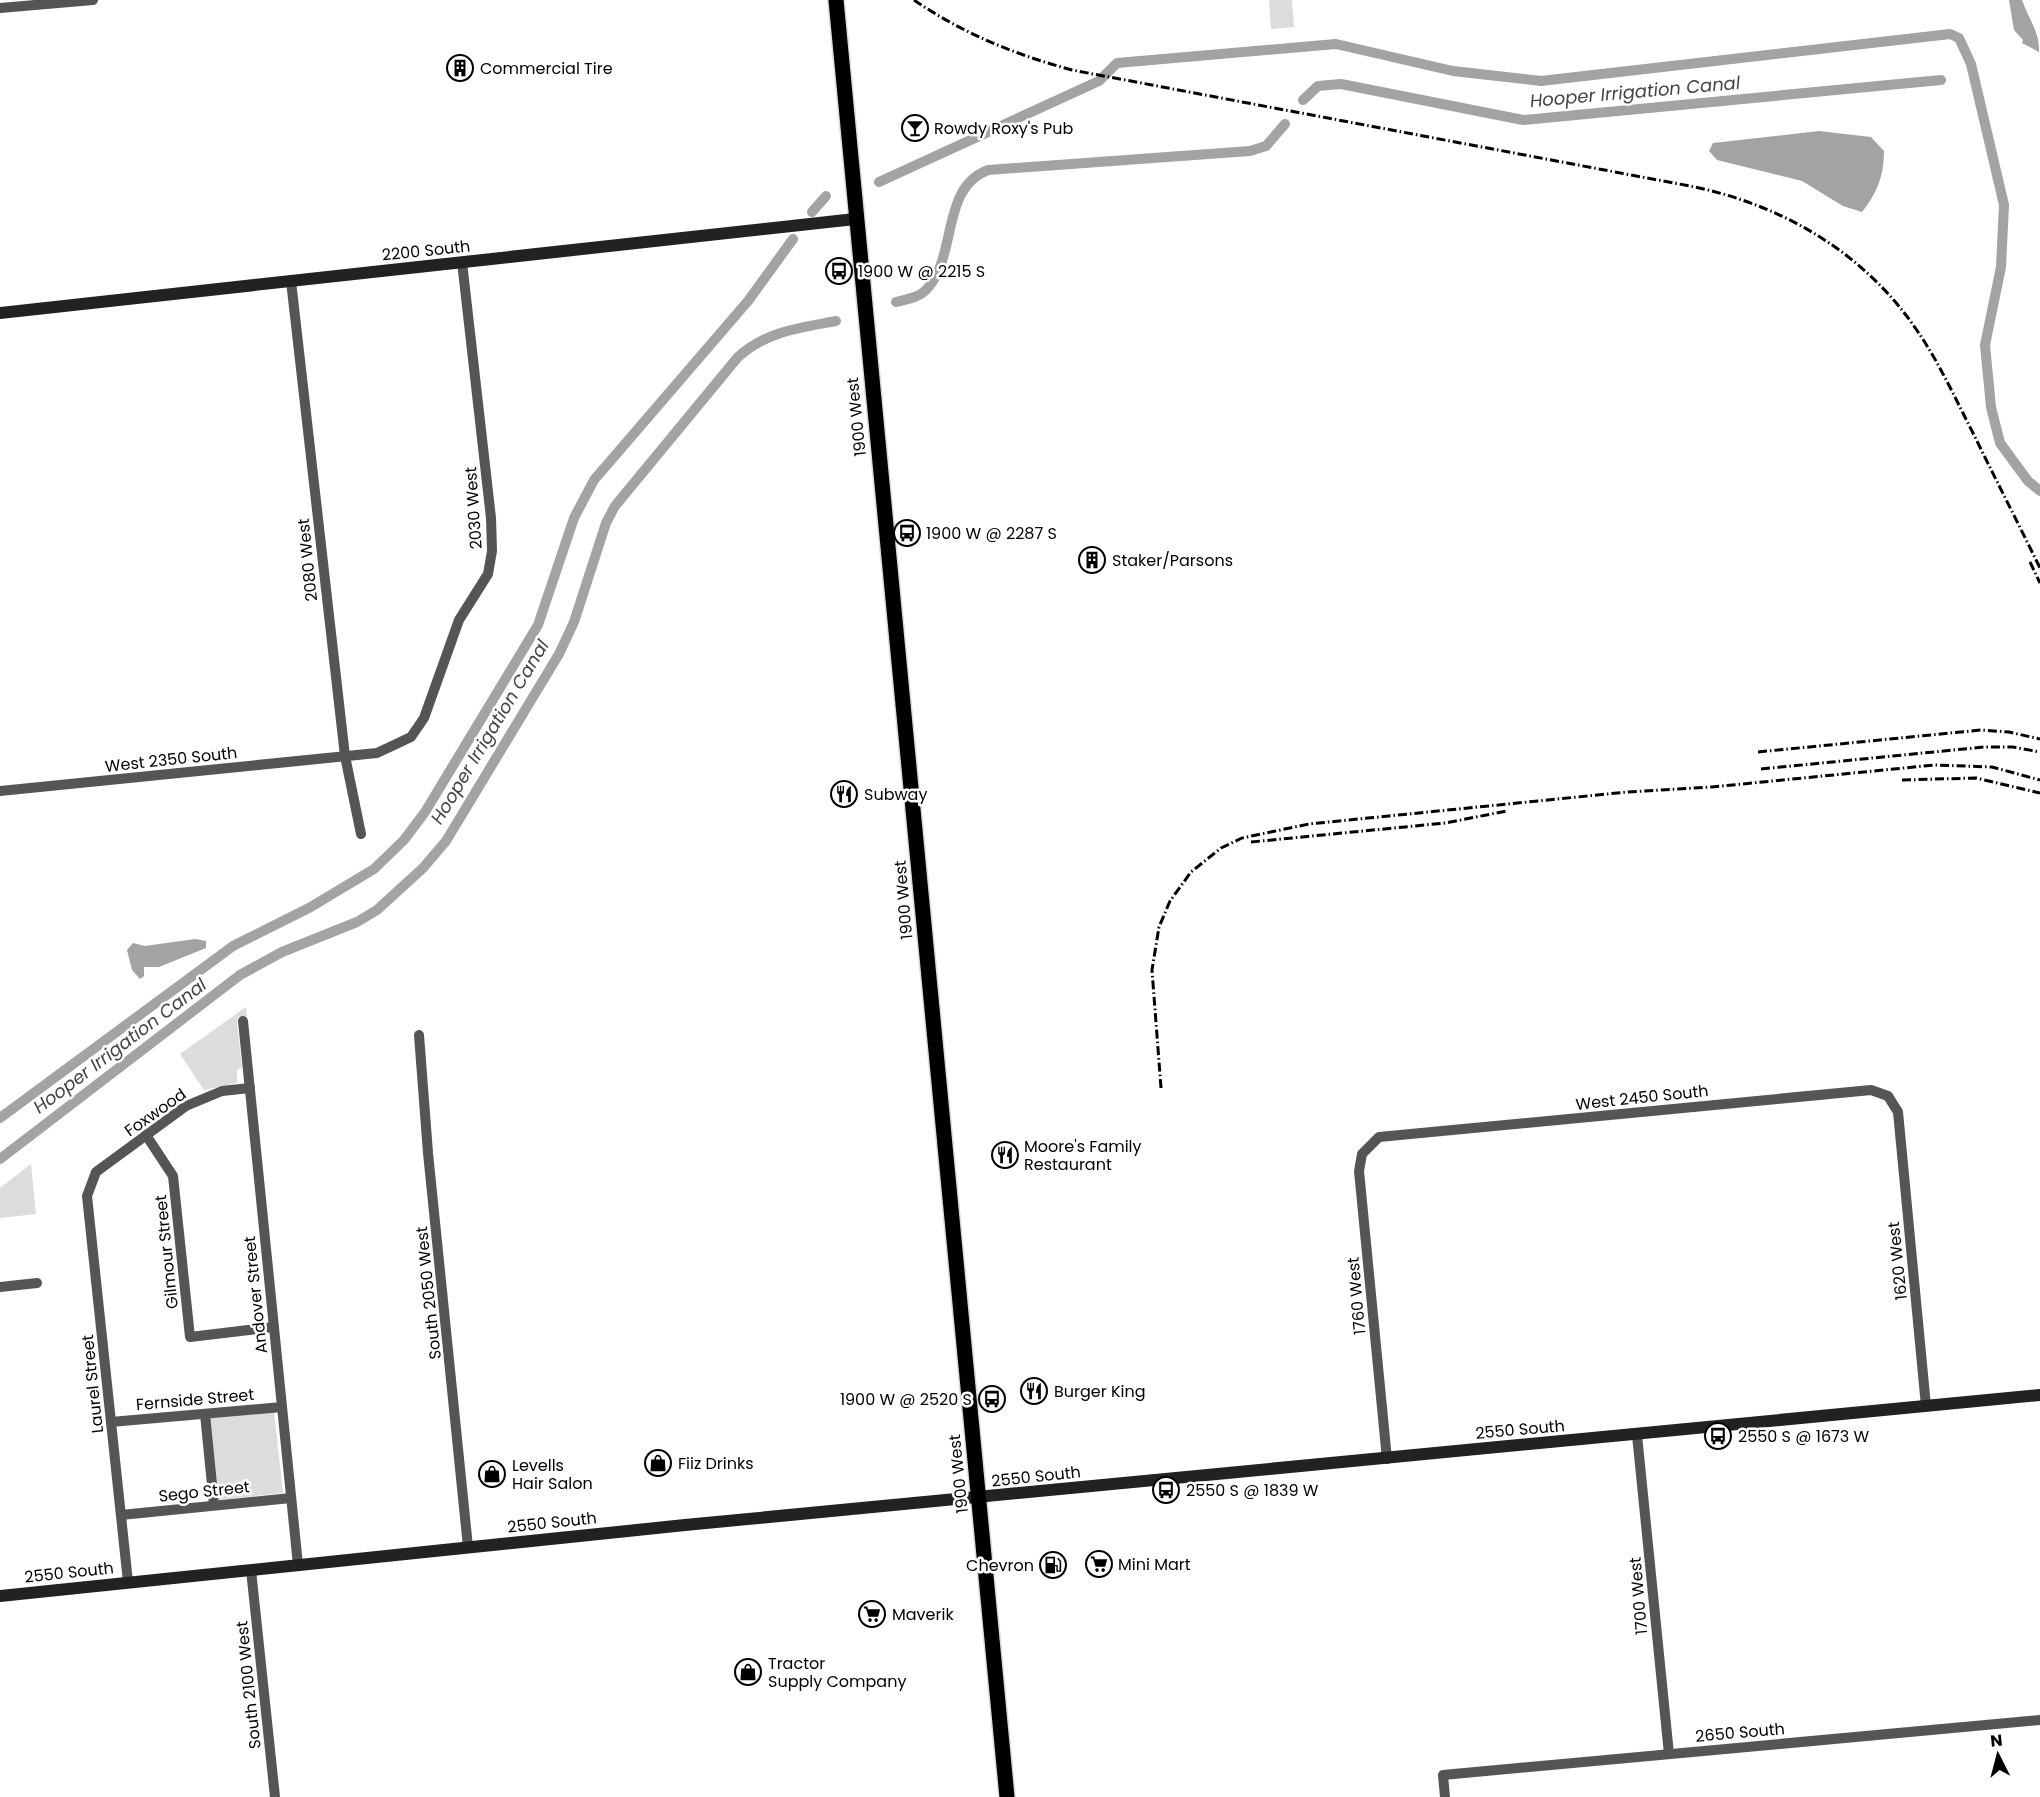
<svg xmlns="http://www.w3.org/2000/svg" width="2040" height="1797" viewBox="0 0 2040 1797" font-family="Poppins,sans-serif">
<style>
.green{fill:#dcdcdc}
.water{fill:#a3a3a3}
.lines{fill:none;stroke-linecap:round;stroke-linejoin:round}
.canal{stroke:#a3a3a3;stroke-width:10}
.primary-casing{stroke:#dbdbdb;stroke-width:18}
.street{stroke:#555;stroke-width:10}
.secondary{stroke:#222;stroke-width:12}
.primary{stroke:#000;stroke-width:15}
.rail{stroke:#000;stroke-width:3;stroke-dasharray:9 3 1.5 3;stroke-linecap:butt}
.labels{text-anchor:middle;stroke-width:5;stroke-linejoin:round;paint-order:stroke}
.poi-label{font-size:16px;fill:#000;stroke:#fff;text-anchor:start}
.street-label{font-size:16px;fill:#000;stroke:#fff}
.water-label{font-size:18px;font-style:italic;fill:#444;stroke:#fff}
</style>
<rect width="100%" height="100%" fill="#fff"/>
<g class="green">
<path d="M1269,0H1292L1294,27L1271,29Z"/>
<path d="M246,1007L247,1016L238,1017L237,1022L242,1068L237,1069V1083L204,1090L180,1054Z"/>
<path d="M31,1164L36,1214L0,1218V1188Z"/>
<path d="M274,1411L283,1493L217,1500L208,1418Z"/>
</g>
<g class="water">
<path d="M2009,0H2022C2028,18 2040,32 2039,52L2022,43L2023,40L2014,30Z"/>
<path d="M1819,131L1871,137L1884,151C1884,176 1877,193 1862,212L1843,206L1802,181L1717,160L1709,151L1713,143Z"/>
<path d="M195,939L206,941V948L159,967H144V976L140,979L132,970L127,950L133,943L145,946Z"/>
</g>
<g class="lines">
<g class="canal">
<path d="M1303,100L1318,86L1341,84L1523,120L1941,80"/>
<path d="M879,182L1099,81L1117,63L1336,44L1453,71L1541,81L1950,34L1959,38L1971,64L2004,205L2001,267L1985,345L1991,407L2000,443L2028,481L2040,491"/>
<path d="M812,212L826,196"/>
<path d="M896,302C907,299 918,298 926,290C958,257 940,188 988,170L1250,151L1266,146L1285,124"/>
<path d="M0,1118L233,946L309,908L374,869L404,840L425,812L538,625L574,518L594,480L748,301L793,239"/>
<path d="M0,1159L240,975L282,952L357,922L377,910L423,868L446,841L559,654L574,622L606,523L615,506L738,357C767,331 799,328 836,321"/>
</g>
<defs>
<path id="primary" d="M836,0L1007,1797"/>
</defs>
<use href="#primary" class="primary-casing"/>
<g class="street">
<path d="M0,8L93,0"/>
<path d="M291,281L345,756L361,834"/>
<path d="M0,791L377,753L411,737L424,718L459,620L488,574L492,551L491,518L462,262"/>
<path d="M243,1021L298,1565"/>
<path d="M419,1035L428,1153L468,1547"/>
<path d="M146,1135L173,1176L190,1337L274,1327"/>
<path d="M0,1287L37,1283"/>
<path d="M205,1414L214,1505"/>
<path d="M111,1422L282,1407"/>
<path d="M1637,1435L1669,1754"/>
<path d="M1387,1459L1359,1171L1362,1154L1379,1137L1871,1090L1888,1096L1898,1112L1926,1406"/>
<path d="M121,1515L291,1498"/>
<path d="M251,1570L275,1797"/>
<path d="M128,1582L87,1196L96,1172L186,1106L222,1091L250,1088"/>
<path d="M1445,1797L1443,1775L2040,1720"/>
</g>
<g class="secondary">
<path d="M0,313L855,219"/>
<path d="M0,1596L685,1525L2040,1395"/>
</g>
<use href="#primary" class="primary"/>
<g class="rail">
<path d="M914,0C962,33 1016,55 1072,70L1695,187C1784,206 1864,253 1916,329C1939,362 1955,398 1973,433C1995,478 2018,523 2040,568"/>
<path d="M2030,562L2040,583"/>
<path d="M1758,752L1981,730L2009,732L2040,739"/>
<path d="M1761,769L1984,747H2013L2040,752"/>
<path d="M1902,780L1976,778L2040,793"/>
<path d="M1251,842L1445,823L1507,811"/>
<path d="M1161,1088L1152,970L1159,927L1170,901L1191,872L1221,848L1242,838L1309,824L1627,792L1712,787L1934,765L1992,767L2040,780"/>
</g>
</g>
<defs>
<symbol id="building-ring" viewBox="-11 -11 22 22"><circle r="9.5" fill="#fff" stroke="#000" stroke-width="1.5"/><path d="M-4-6H4V6H1V3H-1V6H-4ZM-2.5-4.3h1.7v1.8h-1.7ZM.8-4.3h1.7v1.8H.8ZM-2.5-1h1.7V.8h-1.7ZM.8-1h1.7V.8H.8Z" fill="#000"/></symbol>
<symbol id="bar-ring" viewBox="-11 -11 22 22"><circle r="9.5" fill="#fff" stroke="#000" stroke-width="1.5"/><path d="M-6-5H6L.8 .8V4.5H3.5V6h-7V4.5H-.8V.8Z" fill="#000"/></symbol>
<symbol id="bus-ring" viewBox="-11 -11 22 22"><circle r="9.5" fill="#fff" stroke="#000" stroke-width="1.5"/><path d="M-5-6H5V4H4V6H2V4H-2V6H-4V4H-5ZM-3.5-4V0h7V-4ZM-3.5 1.2v1.5H-2V1.2ZM2 1.2v1.5H3.5V1.2Z" fill="#000"/></symbol>
<symbol id="restaurant-ring" viewBox="-11 -11 22 22"><circle r="9.5" fill="#fff" stroke="#000" stroke-width="1.5"/><path d="M-5-6h1v4h1v-4h1v4h1v-4h1v5L-1.5 .5V6h-2V.5L-5-1ZM5-6V6H3V1.5H1.5Q1.5-4 5-6Z" fill="#000"/></symbol>
<symbol id="shop-ring" viewBox="-11 -11 22 22"><circle r="9.5" fill="#fff" stroke="#000" stroke-width="1.5"/><path d="M-5-2.5h2.3a2.7 3.5 0 0 1 5.4 0H5L5.5 6h-11ZM-1.5-2.5h3a1.5 2.3 0 0 0-3 0Z" fill="#000"/></symbol>
<symbol id="supermarket-ring" viewBox="-11 -11 22 22"><circle r="9.5" fill="#fff" stroke="#000" stroke-width="1.5"/><path d="M-6-5.5h2.5l.6 2H6L4.5 2H-2.5L-4.4-4H-6ZM-1.5 3.2a1.3 1.3 0 1 0 .1 0ZM3 3.2a1.3 1.3 0 1 0 .1 0Z" fill="#000"/></symbol>
<symbol id="fuel-ring" viewBox="-11 -11 22 22"><circle r="9.5" fill="#fff" stroke="#000" stroke-width="1.5"/><path d="M-5.5-6h7V0h2V4h1.3V-2.5L3-4.5l.8-.8L6-3V5H2.5V1h-1V6h-7ZM-4.2-4.7v3.2H.2V-4.7Z" fill="#000"/></symbol>
</defs>
<g fill-rule="evenodd">
<use href="#building-ring" x="445" y="53" width="30" height="30"/>
<use href="#bar-ring" x="900" y="113" width="30" height="30"/>
<use href="#bus-ring" x="824" y="256" width="30" height="30"/>
<use href="#bus-ring" x="892" y="518" width="30" height="30"/>
<use href="#building-ring" x="1077" y="545" width="30" height="30"/>
<use href="#restaurant-ring" x="829" y="779" width="30" height="30"/>
<use href="#restaurant-ring" x="990" y="1140" width="30" height="30"/>
<use href="#restaurant-ring" x="1019" y="1376" width="30" height="30"/>
<use href="#bus-ring" x="977" y="1384" width="30" height="30"/>
<use href="#bus-ring" x="1703" y="1421" width="30" height="30"/>
<use href="#shop-ring" x="643" y="1448" width="30" height="30"/>
<use href="#shop-ring" x="477" y="1459" width="30" height="30"/>
<use href="#bus-ring" x="1151" y="1475" width="30" height="30"/>
<use href="#supermarket-ring" x="1084" y="1549" width="30" height="30"/>
<use href="#fuel-ring" x="1038" y="1550" width="30" height="30"/>
<use href="#supermarket-ring" x="857" y="1599" width="30" height="30"/>
<use href="#shop-ring" x="733" y="1657" width="30" height="30"/>
</g>
<g class="labels">
<g class="poi-label">
<text x="480" y="74">Commercial Tire</text>
<text x="934" y="134">Rowdy Roxy's Pub</text>
<text x="858" y="277">1900 W @ 2215 S</text>
<text x="926" y="539">1900 W @ 2287 S</text>
<text x="1112" y="566">Staker/Parsons</text>
<text x="864" y="800">Subway</text>
<text x="1024" y="1152">Moore's Family<tspan x="1024" dy="18">Restaurant</tspan></text>
<text x="1054" y="1397">Burger King</text>
<text x="972" y="1405" text-anchor="end">1900 W @ 2520 S</text>
<text x="1738" y="1442">2550 S @ 1673 W</text>
<text x="678" y="1469">Fiiz Drinks</text>
<text x="512" y="1471">Levells<tspan x="512" dy="18">Hair Salon</tspan></text>
<text x="1186" y="1496">2550 S @ 1839 W</text>
<text x="1118" y="1570">Mini Mart</text>
<text x="1034" y="1571" text-anchor="end">Chevron</text>
<text x="892" y="1620">Maverik</text>
<text x="768" y="1669">Tractor<tspan x="768" dy="18">Supply Company</tspan></text>
</g>
<g class="street-label">
<text transform="translate(426 250) rotate(-6)" y="6">2200 South</text>
<text transform="translate(856 417) rotate(-96)" y="6">1900 West</text>
<text transform="translate(473 508) rotate(-94)" y="6">2030 West</text>
<text transform="translate(307 560) rotate(-96)" y="6">2080 West</text>
<text transform="translate(171 759) rotate(-6)" y="6">West 2350 South</text>
<text transform="translate(903 900) rotate(-95)" y="6">1900 West</text>
<text transform="translate(1642 1097) rotate(-6)" y="6">West 2450 South</text>
<text transform="translate(155 1112) rotate(-35)" y="6">Foxwood</text>
<text transform="translate(166 1252) rotate(-96)" y="6">Gilmour Street</text>
<text transform="translate(1897 1261) rotate(-96)" y="6">1620 West</text>
<text transform="translate(428 1293) rotate(-96)" y="6">South 2050 West</text>
<text transform="translate(255 1295) rotate(-96)" y="6">Andover Street</text>
<text transform="translate(1356 1296) rotate(-95)" y="6">1760 West</text>
<text transform="translate(92 1384) rotate(-96)" y="6">Laurel Street</text>
<text transform="translate(195 1399) rotate(-5)" y="6">Fernside Street</text>
<text transform="translate(1520 1429) rotate(-5)" y="6">2550 South</text>
<text transform="translate(958 1474) rotate(-96)" y="6">1900 West</text>
<text transform="translate(1036 1476) rotate(-6)" y="6">2550 South</text>
<text transform="translate(204 1491) rotate(-6)" y="6">Sego Street</text>
<text transform="translate(552 1522) rotate(-6)" y="6">2550 South</text>
<text transform="translate(69 1572) rotate(-6)" y="6">2550 South</text>
<text transform="translate(1638 1596) rotate(-95)" y="6">1700 West</text>
<text transform="translate(248 1685) rotate(-96)" y="6">South 2100 West</text>
<text transform="translate(1740 1732) rotate(-5)" y="6">2650 South</text>
</g>
<g class="water-label">
<text transform="translate(1635 92) rotate(-5)" y="6">Hooper Irrigation Canal</text>
<text transform="translate(490 732) rotate(-59)" y="6">Hooper Irrigation Canal</text>
<text transform="translate(120 1046) rotate(-37)" y="6">Hooper Irrigation Canal</text>
</g>
</g>
<g transform="translate(1998 1755) rotate(354)" stroke="#ffffff" stroke-width="4.5" paint-order="stroke">
<path d="M0-4.5L10 22L0 15L-10 22Z" fill="#000000"/>
<text y="-9" font-size="16" font-weight="bold" text-anchor="middle" fill="#000000">N</text>
</g>
</svg>
